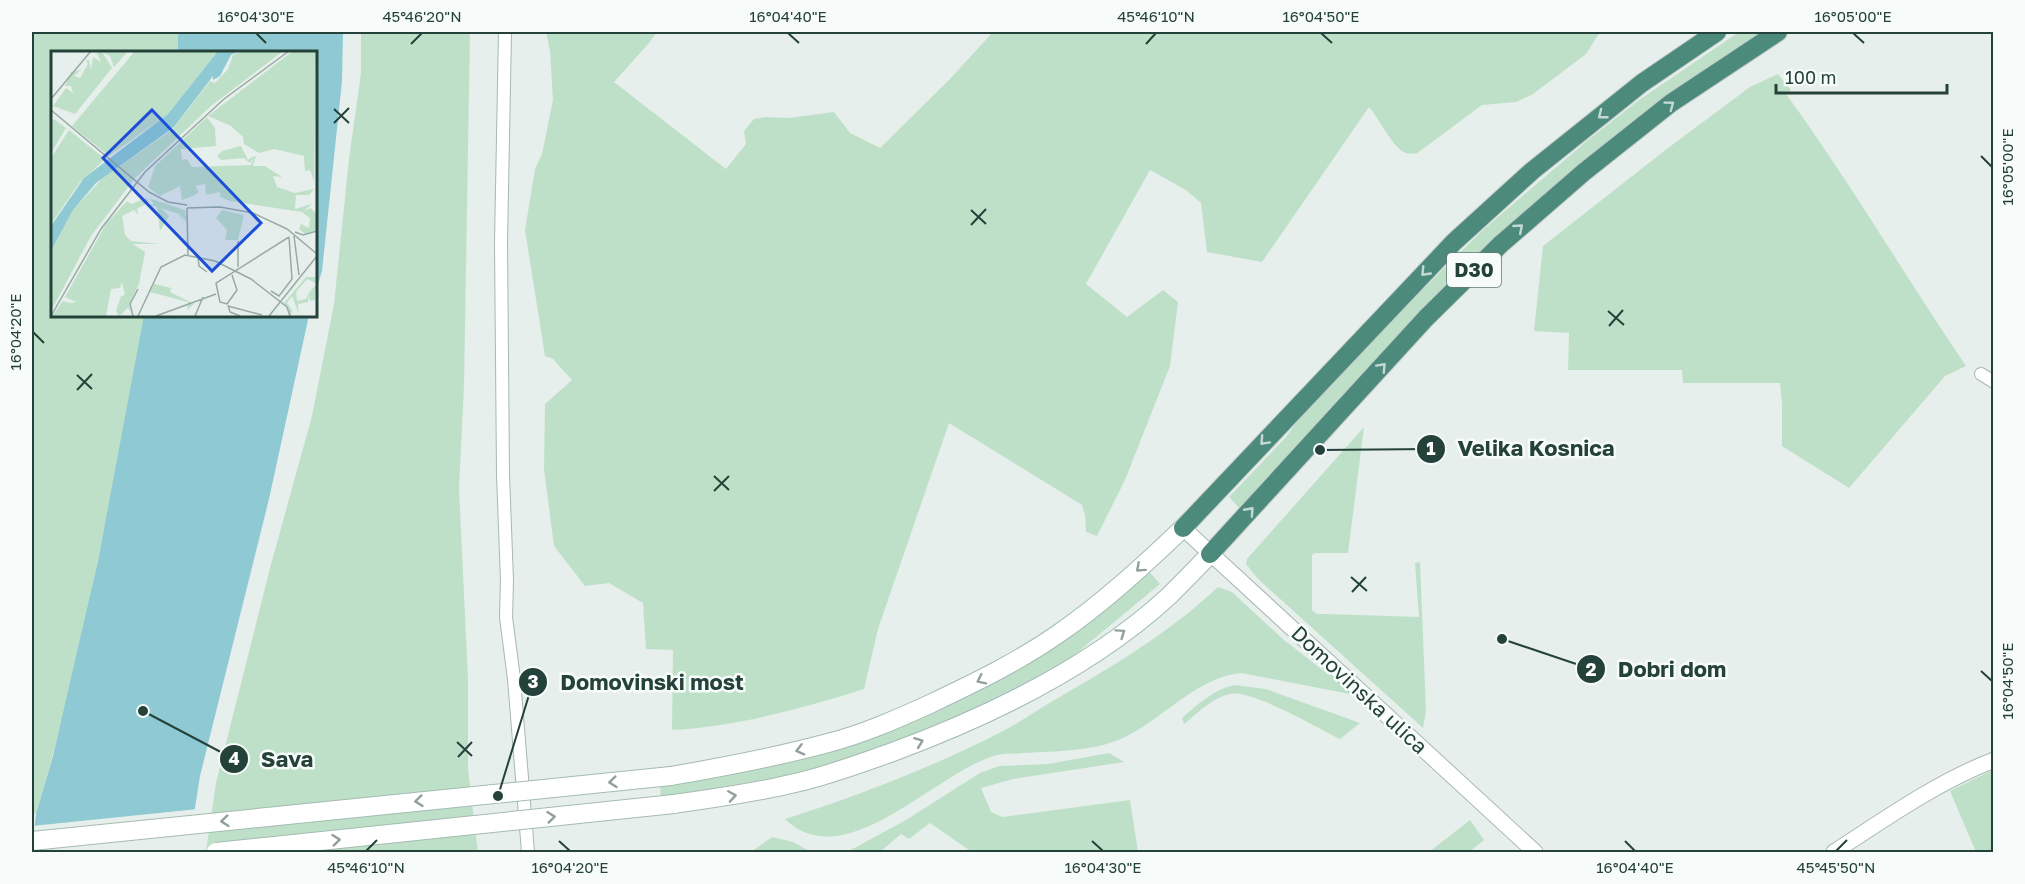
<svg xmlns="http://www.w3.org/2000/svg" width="2025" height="884" viewBox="0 0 2025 884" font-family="'Golos Text',sans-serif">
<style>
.green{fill:#bfe0c8}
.water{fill:#8ec9d4}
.pier{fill:#e6efeb}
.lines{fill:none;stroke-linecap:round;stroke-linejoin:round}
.minor-casing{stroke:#a8b8b2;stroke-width:14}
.tertiary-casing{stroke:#a8b8b2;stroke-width:17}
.secondary-casing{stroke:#a4bbb3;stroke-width:20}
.trunk-casing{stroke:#c2cac8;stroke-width:20}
.minor{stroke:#fff;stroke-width:12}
.tertiary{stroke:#fff;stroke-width:15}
.secondary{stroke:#fff;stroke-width:18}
.trunk{stroke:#4c8a7c;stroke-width:18}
.secondary-bridge-casing{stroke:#a4bbb3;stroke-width:20;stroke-linecap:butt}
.secondary-bridge{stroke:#fff;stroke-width:18}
.oneway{stroke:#c4d9d4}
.oneway2{stroke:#92a09c}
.ticks{fill:none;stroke:#24423a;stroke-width:2}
.labels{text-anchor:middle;stroke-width:5;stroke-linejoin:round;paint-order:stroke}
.shield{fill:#f7fbf9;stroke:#637a73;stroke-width:1.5}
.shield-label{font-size:20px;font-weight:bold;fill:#24423a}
.street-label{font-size:21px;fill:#24423a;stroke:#f7fbf9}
.inset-road{fill:none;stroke:#98aaa4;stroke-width:1.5}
.view{fill:#1d4ed8;fill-opacity:0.15;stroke:#1d4ed8;stroke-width:3}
.inset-edge{fill:none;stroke:#24423a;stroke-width:3}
.leader{fill:none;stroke:#24423a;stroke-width:2}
.callout-dot{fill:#24423a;stroke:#f7fbf9;stroke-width:2}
.mark-label{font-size:18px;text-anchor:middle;font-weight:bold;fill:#fff}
.callout-label{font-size:22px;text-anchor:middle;font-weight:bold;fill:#24423a;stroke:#f7fbf9;stroke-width:5;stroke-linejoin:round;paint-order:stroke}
.neatline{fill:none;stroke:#24423a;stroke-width:2}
.ticks-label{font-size:15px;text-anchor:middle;fill:#24423a}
</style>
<rect width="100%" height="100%" fill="#e6efeb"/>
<g class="green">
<path d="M32,32H178V52H52V315H144C113,482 85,651 36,814H32Z"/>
<path d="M361,32H470L464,386L459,488L468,679V769L478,852H206L216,783L270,568L312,416L334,304L349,159L361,73Z"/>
<path d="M546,32H657L649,43L614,82L726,169L746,144L744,131L754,119L766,117L788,118L834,112L850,133L880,148L949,80L993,32H1600L1586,54L1533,94L1516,102L1482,105L1416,154C1412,153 1409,154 1406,153C1393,149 1379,118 1369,107L1262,262L1207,252L1201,203L1186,190L1150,170L1086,284L1127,317L1163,290L1178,302L1170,366L1125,480L1097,536L1086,532L1085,515L1082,505L949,423L878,629L864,689C800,709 739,726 672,730L673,650L646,649L643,603L609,583L585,586L554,546L544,469L545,404L572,380L553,359L545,356L525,230L535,169L542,154L553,100L550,51Z"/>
<path d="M1739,32H1765L1687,82L1623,129L1569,175L1241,510L1229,497L1285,438L1301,417L1378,333L1484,229L1588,140L1639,100Z"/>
<path d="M1778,74L1791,90L1786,94C1850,182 1905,276 1966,366L1945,376L1849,488L1782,446V403L1780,383H1683L1682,370H1568L1569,333L1534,331L1543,246L1668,148L1750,87Z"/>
<path d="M1364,427L1348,553H1315L1312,555V610L1317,614H1326L1419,617L1415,563L1420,562L1426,711L1423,728L1258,579L1246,564L1247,559Z"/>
<path d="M1148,570L1160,584L1066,662L972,713L810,774L661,799L660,782L914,719Z"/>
<path d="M1218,587L1232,592L1284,640L1355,695L1241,673C1197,677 1162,720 1123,738C1092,752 1056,751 1024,753C1015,754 1005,753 997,755C936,771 845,878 785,819C860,795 933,767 1003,731C1022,721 1040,708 1058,698C1115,665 1170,632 1218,587Z"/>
<path d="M1234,685L1266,689L1360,723L1340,739C1318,728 1251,689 1230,694C1213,697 1198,713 1184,724L1182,718C1198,704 1213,690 1234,685Z"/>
<path d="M1109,753L1124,762L1013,779L981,788L991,812L1002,817L1130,800L1138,852H972L930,823L909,839L901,834L880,852H847L906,820L980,773L999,766L1048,764Z"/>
<path d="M1993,770V852H1976L1950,791Z"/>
<path d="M1470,820L1484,840L1469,852H1429Z"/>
<path d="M772,837L793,842L811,852H751Z"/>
</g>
<g class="water">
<path d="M178,32H343L342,81L322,271L315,295V52H178Z"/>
<path d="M144,315H309L269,499L200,776L188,852H32L36,814L53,756L98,561Z"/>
</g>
<path class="pier" d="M198,809L191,852H32V826Z"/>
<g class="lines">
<defs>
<g id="minor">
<path d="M505,32L501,242L503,474L507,581L506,617L514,679L528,852"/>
<path d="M1981,374L1994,382"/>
</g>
<g id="tertiary">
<path d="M1183,528L1535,852"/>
<path d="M1834,852C1885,819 1937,782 1994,760"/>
</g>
<g id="secondary">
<path d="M671,776C724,767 776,757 828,743C863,734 897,719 930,704C974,683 1018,662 1058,634C1103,603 1143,566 1183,528"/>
<path d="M674,804C715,798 755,793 795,783C827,776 859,764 890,753C988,717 1092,667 1169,596C1183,582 1197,568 1210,554"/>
</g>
<g id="trunk">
<path d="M1183,528L1454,242L1532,171L1642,83L1717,32"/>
<path d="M1210,554L1426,318L1501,244L1584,172L1671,103L1778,32"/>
</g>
</defs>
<use href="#minor" class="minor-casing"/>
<use href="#tertiary" class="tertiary-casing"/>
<use href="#secondary" class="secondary-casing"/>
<use href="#trunk" class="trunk-casing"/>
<use href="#minor" class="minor"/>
<use href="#tertiary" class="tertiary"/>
<use href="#secondary" class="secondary"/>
<use href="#trunk" class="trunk"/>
<defs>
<g id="secondary-bridge">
<path d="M32,841L671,776"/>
<path d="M216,852L674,804"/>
</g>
</defs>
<use href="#secondary-bridge" class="secondary-bridge-casing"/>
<use href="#secondary-bridge" class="secondary-bridge"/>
</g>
<defs><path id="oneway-chevron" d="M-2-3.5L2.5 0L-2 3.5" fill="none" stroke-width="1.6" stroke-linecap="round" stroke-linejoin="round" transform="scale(1.5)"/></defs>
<g class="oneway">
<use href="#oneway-chevron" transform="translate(1670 105) rotate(-37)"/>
<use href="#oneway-chevron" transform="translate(1602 115) rotate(142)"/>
<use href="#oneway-chevron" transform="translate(1519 228) rotate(-41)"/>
<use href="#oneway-chevron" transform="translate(1425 272) rotate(134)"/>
<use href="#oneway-chevron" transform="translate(1382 367) rotate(-47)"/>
<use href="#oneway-chevron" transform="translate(1264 441) rotate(133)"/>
<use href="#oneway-chevron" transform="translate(1250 511) rotate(-48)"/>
</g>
<g class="oneway2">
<use href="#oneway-chevron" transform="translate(1140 568) rotate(138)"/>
<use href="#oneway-chevron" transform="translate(1121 633) rotate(-35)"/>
<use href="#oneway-chevron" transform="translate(981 680) rotate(154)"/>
<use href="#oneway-chevron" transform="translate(919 742) rotate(-21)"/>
<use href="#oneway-chevron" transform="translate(800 750) rotate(166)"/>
<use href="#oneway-chevron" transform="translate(613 782) rotate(174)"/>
<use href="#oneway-chevron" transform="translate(732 796) rotate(-9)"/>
<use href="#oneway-chevron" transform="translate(419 801) rotate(174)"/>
<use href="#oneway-chevron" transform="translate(551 817) rotate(-6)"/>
<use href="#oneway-chevron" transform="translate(225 821) rotate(174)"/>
<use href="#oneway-chevron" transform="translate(336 840) rotate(-6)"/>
</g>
<path class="ticks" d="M256,33L266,43M788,33L799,43M1321,33L1332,43M1853,33L1864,43M411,44L422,33M1146,44L1156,33M334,109L349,123M334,123L349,108M1981,156L1992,167M971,210L986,224M971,225L986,209M1608,311L1624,325M1609,326L1623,310M33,332L44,343M77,375L92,389M77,390L92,374M714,476L729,490M714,491L729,476M1351,577L1367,591M1352,592L1366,577M1981,671L1992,681M457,742L472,756M458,757L472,742M559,841L570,851M1092,841L1103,851M1625,841L1635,851M366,851L377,840M1836,851L1847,840"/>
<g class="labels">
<rect class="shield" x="1447" y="253" width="54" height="34" rx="4.5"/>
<g class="shield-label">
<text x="1474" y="277">D30</text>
</g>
<g class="street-label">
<text transform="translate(1359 690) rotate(43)" y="7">Domovinska ulica</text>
</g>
</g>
<g transform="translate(51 51)">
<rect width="266" height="266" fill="#e6efeb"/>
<path d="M45,0H77L63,16L59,5L51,1L61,17L24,63L2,55L15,37L22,42L20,35H14L20,21L30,19L23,25L29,27L37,13L35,9H38L40,19L42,6L50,11ZM84,0H167L117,63L58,105L21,75ZM192,0H232L160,55L84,127L40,185L0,260V200L22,159L52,127L122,78L159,30L164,32L177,18L182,4ZM242,0H265L263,130L259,119L254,120L253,105L223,98L208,102L193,93L192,86L180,75L157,65ZM156,66L164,77L165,95L130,98L131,109L136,108L141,116L200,114L203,106L199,112L193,107L170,109L166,105L171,100L190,95L197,109L201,106L205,105L202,115H214L231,126L222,125L226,136L244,142L263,138L258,144H245L244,158L261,153L253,160L260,157L265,163V179L254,183L248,178L250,173L258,177L259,167L251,161L179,150L169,146V141L155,144L154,133L144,135L148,141L144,144L131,149L129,135L109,145L97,136L104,115ZM3,68L15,77L0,102V73ZM18,79L54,108L29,131L0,173V107ZM96,147L98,151L86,158L87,164L83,159L71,165L74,184L80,190L108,193H82L94,201L88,233L78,254L79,261L77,257L68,265L65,260L70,245L74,244L71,231L69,237L60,238L55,265H1L12,250L20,252L25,251L14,246L55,173L76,150L80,153ZM98,147L134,159L136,172L130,164L134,174L128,163L110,157L118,165L109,180L106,156L98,154L103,153ZM171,159L193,164L187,189H174L176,179L165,167ZM255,226H265V232L256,228L245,241L246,250L255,248L259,240L265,234L264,249L259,250L258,244L257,251L247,253L248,263L241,245L236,252L241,259L240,265L233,252ZM103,233L120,237L119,241L143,253L136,259L137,251L99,241Z" fill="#bfe0c8"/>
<path d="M167,0H188L180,4L169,25L162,29V25L123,76L45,132L22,159L0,200V175L33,127L117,63Z" fill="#8ec9d4"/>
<path class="inset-road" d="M0,48L40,0M0,59L98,141L117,151L136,154M136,157L137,205M136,157L169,156L202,162L236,178L266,203M244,181L252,184L266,180M243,185L248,224M147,206L148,215L156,221M187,216V190M220,240L228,245L241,228L238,186M176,253L169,251L165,232L238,186M176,253L186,239L181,224M177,254L179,261L189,265M177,255L211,264M0,265L50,178L94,121L173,48L238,0M82,265L79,253L87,238M87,265L110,216L134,204L164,210L200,228L236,256L239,265M105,265L165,243M144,265L152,246M218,265L266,205"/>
<path class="view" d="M101,59L210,172L161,220L52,107Z"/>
<rect width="266" height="266" class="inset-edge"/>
</g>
<path class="leader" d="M1320 450L1431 449M1502 639L1591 669M498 796L533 682M143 711L234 759"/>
<g class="callout-dot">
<circle cx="1320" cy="450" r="6"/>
<circle cx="1502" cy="639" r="6"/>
<circle cx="498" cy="796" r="6"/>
<circle cx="143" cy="711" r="6"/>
<circle cx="1431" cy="449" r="15"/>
<circle cx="1591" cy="669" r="15"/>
<circle cx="533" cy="682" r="15"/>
<circle cx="234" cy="759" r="15"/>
</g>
<g class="mark-label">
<text x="1431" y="455">1</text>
<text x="1591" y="676">2</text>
<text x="533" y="688">3</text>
<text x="234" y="765">4</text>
</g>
<g class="callout-label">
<text x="1536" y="456">Velika Kosnica</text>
<text x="1672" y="677">Dobri dom</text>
<text x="652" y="690">Domovinski most</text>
<text x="287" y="767">Sava</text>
</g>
<rect width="2025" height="884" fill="none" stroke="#f7fbf9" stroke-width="66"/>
<path d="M1776 84v9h171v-9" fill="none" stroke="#24423a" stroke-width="3"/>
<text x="1785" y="84" font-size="18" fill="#24423a" stroke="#f7fbf9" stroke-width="4.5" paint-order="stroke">100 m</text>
<rect x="33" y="33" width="1959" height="818" class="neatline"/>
<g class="ticks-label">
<text x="256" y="22">16°04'30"E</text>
<text x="422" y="22">45°46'20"N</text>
<text x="788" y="22">16°04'40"E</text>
<text x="1156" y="22">45°46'10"N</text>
<text x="1321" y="22">16°04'50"E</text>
<text x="1853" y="22">16°05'00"E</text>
<text transform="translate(2008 167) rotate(-90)" y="5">16°05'00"E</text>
<text transform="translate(16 332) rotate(-90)" y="5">16°04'20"E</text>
<text transform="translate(2008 681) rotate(-90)" y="5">16°04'50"E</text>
<text x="366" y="873">45°46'10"N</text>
<text x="570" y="873">16°04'20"E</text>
<text x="1103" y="873">16°04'30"E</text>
<text x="1635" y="873">16°04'40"E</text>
<text x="1836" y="873">45°45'50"N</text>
</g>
</svg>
